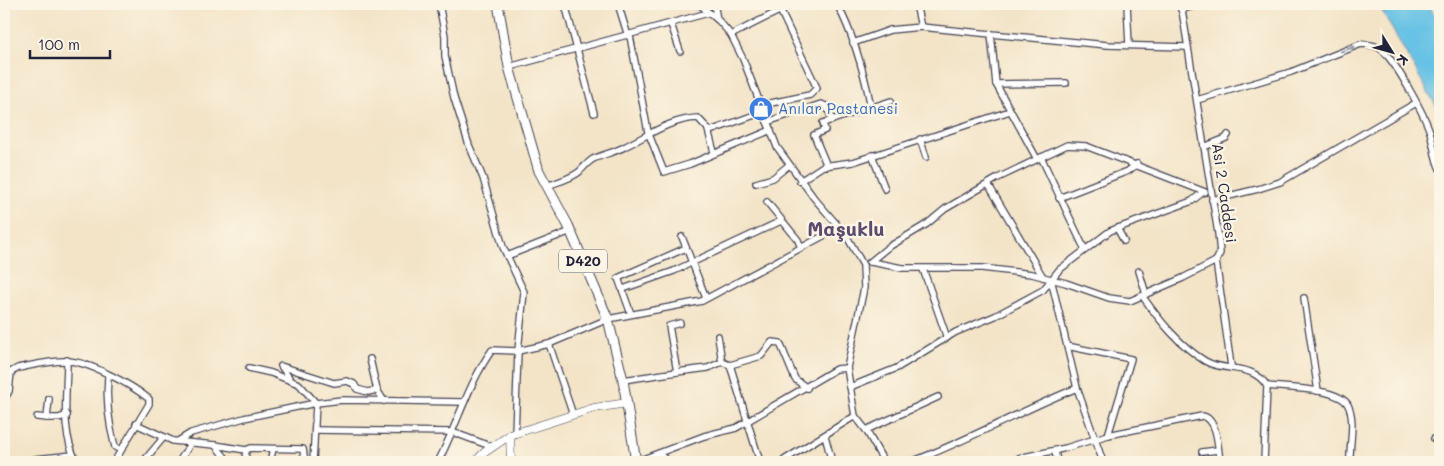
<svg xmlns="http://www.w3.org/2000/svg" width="1444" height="466" viewBox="0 0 1444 466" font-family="Mali,sans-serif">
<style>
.water{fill:#68c2e5;stroke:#457290}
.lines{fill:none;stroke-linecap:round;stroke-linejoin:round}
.street-casing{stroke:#413f50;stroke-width:8}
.secondary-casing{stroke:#413f50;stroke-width:9}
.primary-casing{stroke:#413f50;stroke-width:11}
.street{stroke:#fff;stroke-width:5.5}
.secondary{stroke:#fff;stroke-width:8}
.primary{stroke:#fff;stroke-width:9}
.oneway{stroke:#9c9ca7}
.labels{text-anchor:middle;stroke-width:5;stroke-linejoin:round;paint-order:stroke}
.shield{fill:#fcf5e5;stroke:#63616e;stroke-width:1}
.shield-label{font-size:14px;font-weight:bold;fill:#22223b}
.shop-label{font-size:15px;fill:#366cbe;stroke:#fcf5e5;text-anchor:start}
.street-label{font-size:15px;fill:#22223b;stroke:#fcf5e5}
.district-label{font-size:20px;font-weight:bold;fill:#5d4a6f;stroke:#fcf5e5}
</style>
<rect width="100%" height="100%" fill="#fcf5e5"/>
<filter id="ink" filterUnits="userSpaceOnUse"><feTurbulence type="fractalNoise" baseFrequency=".02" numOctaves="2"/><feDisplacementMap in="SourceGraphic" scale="10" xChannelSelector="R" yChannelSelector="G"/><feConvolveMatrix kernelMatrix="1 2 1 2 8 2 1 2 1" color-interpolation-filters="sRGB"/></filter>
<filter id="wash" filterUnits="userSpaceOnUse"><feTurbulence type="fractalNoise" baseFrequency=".0096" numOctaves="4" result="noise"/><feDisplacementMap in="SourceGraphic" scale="20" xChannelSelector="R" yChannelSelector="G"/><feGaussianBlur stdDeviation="1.12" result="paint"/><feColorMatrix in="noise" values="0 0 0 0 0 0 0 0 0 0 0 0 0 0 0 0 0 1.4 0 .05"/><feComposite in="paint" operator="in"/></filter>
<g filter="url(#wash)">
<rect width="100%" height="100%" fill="#f3e4c8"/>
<path class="water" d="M1378,4H1428L1440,25V113Z"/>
</g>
<g filter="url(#ink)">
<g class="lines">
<defs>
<g id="street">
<path d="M439,4L445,36V56L454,98L469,145L483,178L503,247L524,292L518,351L515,434"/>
<path d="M565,4L594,113"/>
<path d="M618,4L628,36"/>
<path d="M699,4L719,21L731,35L743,59L777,147L814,198L846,235L863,265L864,288L847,368L855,416L866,430L884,462"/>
<path d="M714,4L717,19"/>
<path d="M837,4C854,36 864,72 871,107"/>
<path d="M916,4L921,27"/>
<path d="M1127,4L1129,45"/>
<path d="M1181,10L1199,4"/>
<path d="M671,24L680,51"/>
<path d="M991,34L1107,45L1187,47"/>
<path d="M731,35L793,4"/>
<path d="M630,36L648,132L664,172L690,164L771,130"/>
<path d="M853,43L890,30L921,27L991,34L996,84L1037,159"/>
<path d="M509,67L708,13"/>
<path d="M996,84L1066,83"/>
<path d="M1197,100L1291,72L1361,44C1370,45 1377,45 1383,51C1397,64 1424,114 1430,132C1434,145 1434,157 1440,169"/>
<path d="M761,105L810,95L817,88L780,10"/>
<path d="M767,122L821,104L826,106L833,120"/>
<path d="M708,130L714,152"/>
<path d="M920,139L926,157"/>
<path d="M1204,147L1226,138L1228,135"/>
<path d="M872,155L885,189"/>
<path d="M1041,157L1085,250"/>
<path d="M827,166L814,135L825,130L823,123L891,101"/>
<path d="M800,181L823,166L853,162L1010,111"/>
<path d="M756,183L773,178L789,165"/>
<path d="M988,184L1043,277"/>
<path d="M547,186C557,182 570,179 579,172C584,167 587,163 593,159C604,154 616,152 626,146C649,135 671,119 698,118L710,131L763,112"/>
<path d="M1059,198L1128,171L1137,164"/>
<path d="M1212,200L1258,189L1280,182L1416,103"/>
<path d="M767,202L798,240L801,248"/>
<path d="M1117,228L1124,241"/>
<path d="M682,237L706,298"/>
<path d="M507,256L571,231"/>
<path d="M1216,261L1231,366"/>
<path d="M870,262L887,248L927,224L945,209L998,178L1067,145L1086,146L1205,192"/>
<path d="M871,262L902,268H982L1032,274L1066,283L1109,298L1130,301L1183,278L1216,261L1220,253L1218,233L1181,4"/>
<path d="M923,269L947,338"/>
<path d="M1139,271L1146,294"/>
<path d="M1051,279L1077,388L1103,462"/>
<path d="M623,289L674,271L781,221"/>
<path d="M1143,297C1160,321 1179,345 1205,361C1225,373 1252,362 1267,386L1264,462"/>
<path d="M1304,298L1318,391"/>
<path d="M631,314L618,278L686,248"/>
<path d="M680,323L669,326L677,372L708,368L722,362"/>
<path d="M718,336L722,362L730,365L761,356L772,342L780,343L795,379L807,388"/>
<path d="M549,344L573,415"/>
<path d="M1067,346L1131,359L1108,435"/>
<path d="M370,359L377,390L384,401"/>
<path d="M67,360C67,393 60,433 77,462"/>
<path d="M730,365L760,462"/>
<path d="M249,368L271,373L299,384L316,403L313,462"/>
<path d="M108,375C106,398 109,425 115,447L121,450"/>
<path d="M290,379L281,366L334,383L347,381L354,384L357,389L368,392L377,390"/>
<path d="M623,380L677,372"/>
<path d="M1267,386C1285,388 1340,388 1348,405C1356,421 1349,445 1350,462"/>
<path d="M850,387L897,368L956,332L995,316L1043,290L1059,270L1110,231L1192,201L1203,192"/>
<path d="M49,399L47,418H59L67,415"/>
<path d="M4,400L9,391L11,372L18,368C34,365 51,360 68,361C90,362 132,385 149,399V404L114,462"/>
<path d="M37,417L47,418"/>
<path d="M136,424L173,441L215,445L229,462"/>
<path d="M316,430L452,432L493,447"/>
<path d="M866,430L938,397"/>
<path d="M825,436L832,462"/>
<path d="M1434,439L1440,437"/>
<path d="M178,441L191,433L244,418L316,403L342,400L464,402"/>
<path d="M215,445L246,450"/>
<path d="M1055,451L1057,462"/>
<path d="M1202,452L1218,450"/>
<path d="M658,454L670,462"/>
<path d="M36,462L35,459L73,455"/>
<path d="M143,462L164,437"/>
<path d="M179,462L190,444"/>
<path d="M245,462L246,450L251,448L303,449L305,462"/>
<path d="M270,462L273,449"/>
<path d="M438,462C457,425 468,384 492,350L518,351L549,344L608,319L702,301L838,228"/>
<path d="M635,462L704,436L736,428L836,369L847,368"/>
<path d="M781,462L855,416"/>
<path d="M911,462C969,440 1020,411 1077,388"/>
<path d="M1014,462L1019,458L1066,448L1108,435L1202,416C1218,418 1218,449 1220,462"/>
</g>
<g id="secondary">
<path d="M510,435L511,462"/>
<path d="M475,462L485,452L510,435L594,408L627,403"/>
</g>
<path id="primary" d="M498,4L509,67L539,171L568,225L608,319L623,380L636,462"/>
</defs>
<use href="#street" class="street-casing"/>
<use href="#secondary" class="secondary-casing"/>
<use href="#primary" class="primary-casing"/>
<use href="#street" class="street"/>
<use href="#secondary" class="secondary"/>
<use href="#primary" class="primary"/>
</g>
<defs><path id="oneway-shaft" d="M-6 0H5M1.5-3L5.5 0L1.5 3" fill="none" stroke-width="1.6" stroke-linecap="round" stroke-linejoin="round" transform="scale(1.25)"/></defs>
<use class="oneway" href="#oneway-shaft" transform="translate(1348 49) rotate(-19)"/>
</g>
<defs>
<symbol id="shop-disc" viewBox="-11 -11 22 22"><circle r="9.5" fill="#3f7fe0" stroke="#fcf5e5"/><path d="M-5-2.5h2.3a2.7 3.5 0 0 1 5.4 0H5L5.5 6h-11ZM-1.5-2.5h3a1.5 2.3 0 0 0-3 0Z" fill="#fff"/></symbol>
</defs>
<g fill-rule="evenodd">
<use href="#shop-disc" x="747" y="95" width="28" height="28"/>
</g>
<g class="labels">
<rect class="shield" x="559" y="249.5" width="48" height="23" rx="4"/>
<g class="shield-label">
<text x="583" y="266">D420</text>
</g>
<g class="shop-label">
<text x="778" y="114">Anılar Pastanesi</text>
</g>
<g class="street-label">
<text transform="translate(1224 193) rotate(82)" y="5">Asi 2 Caddesi</text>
</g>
<g class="district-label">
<text x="846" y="236">Maşuklu</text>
</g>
</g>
<rect width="1444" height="466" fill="none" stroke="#fcf5e5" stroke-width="20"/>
<g transform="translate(1392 52) rotate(127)" stroke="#fcf5e5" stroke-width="4" paint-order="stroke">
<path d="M0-4L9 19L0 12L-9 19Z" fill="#22223b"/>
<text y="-8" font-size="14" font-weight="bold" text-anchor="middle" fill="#22223b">K</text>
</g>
<path d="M30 50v8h80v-8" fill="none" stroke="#22223b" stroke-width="2.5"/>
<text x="38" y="50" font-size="15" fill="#22223b" stroke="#fcf5e5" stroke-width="4" paint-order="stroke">100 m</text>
</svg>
